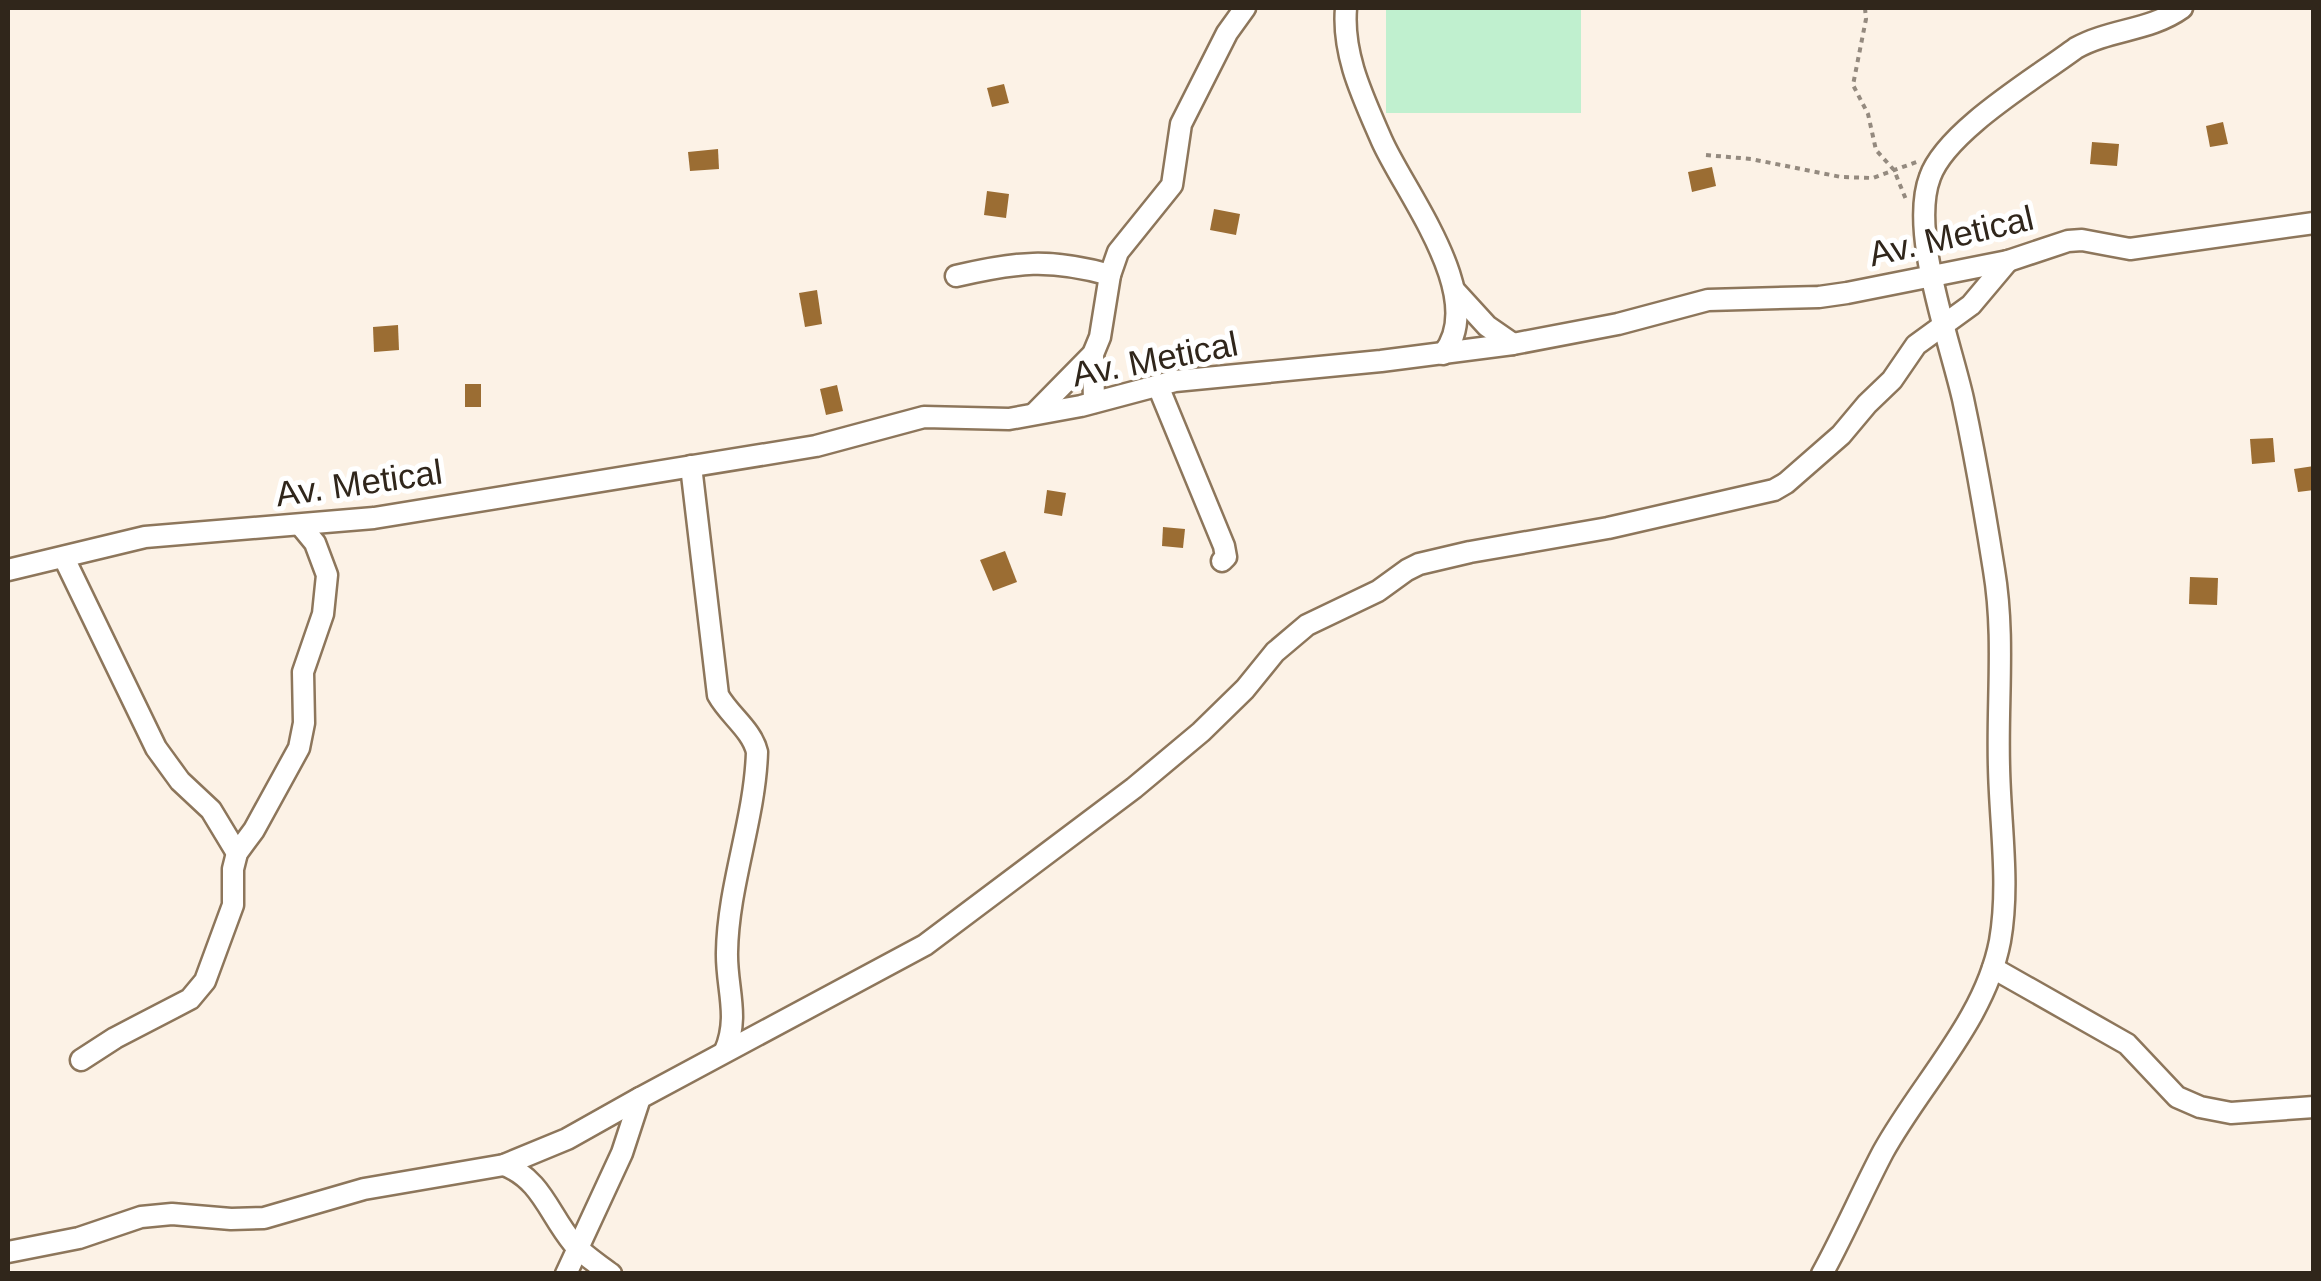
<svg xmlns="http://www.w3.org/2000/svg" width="2321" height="1281" viewBox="0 0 2321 1281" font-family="Helvetica,sans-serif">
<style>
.green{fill:#c0f0cf}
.building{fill:#9b6d33}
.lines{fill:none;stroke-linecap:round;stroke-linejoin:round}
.minor-casing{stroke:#8d765b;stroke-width:25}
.path{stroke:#948a7f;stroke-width:4;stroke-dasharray:5 5;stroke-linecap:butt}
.minor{stroke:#fff;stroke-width:20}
.labels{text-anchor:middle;stroke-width:10;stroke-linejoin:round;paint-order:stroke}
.street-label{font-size:35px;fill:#30261b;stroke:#fff}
</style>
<rect width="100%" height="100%" fill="#fcf2e6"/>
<rect class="green" x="1386" y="8" width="195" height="105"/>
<g class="building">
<path d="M1004,84L1009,103L992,107L987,88Z"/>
<path d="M2223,122L2228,144L2210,147L2206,126Z"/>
<path d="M2092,142L2119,144L2117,166L2090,164Z"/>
<path d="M718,149L719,169L690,171L688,152Z"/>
<path d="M1712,167L1716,186L1692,192L1688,172Z"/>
<path d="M987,191L1009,194L1006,218L984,215Z"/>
<path d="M1214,209L1240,214L1236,235L1210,230Z"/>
<path d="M817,290L822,324L805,327L799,293Z"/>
<path d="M398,325L399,350L374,352L373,327Z"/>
<rect x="465" y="384" width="16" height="23"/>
<path d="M837,385L843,411L826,415L820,389Z"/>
<path d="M2273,438L2275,462L2252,464L2250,439Z"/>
<path d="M2314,466V490L2298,492L2294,469Z"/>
<path d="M1047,490L1066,493L1062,516L1044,513Z"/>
<path d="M1163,527L1185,529L1183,548L1162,546Z"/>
<path d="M1005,551L1017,582L993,591L980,560Z"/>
<path d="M2190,577L2218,578L2217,605L2189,604Z"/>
</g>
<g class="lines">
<defs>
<g id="minor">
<path d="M1346,8C1342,55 1363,97 1382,141C1405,193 1489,298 1443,354"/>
<path d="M956,276C1016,262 1050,258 1110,275"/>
<path d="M1455,291L1487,326L1513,344"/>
<path d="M1093,354L1094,402"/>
<path d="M1158,386L1224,546L1226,557L1222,561"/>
<path d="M1035,413L1093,354L1100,337L1110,275L1118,252L1172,185L1181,124L1227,33L1245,8"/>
<path d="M691,466L718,695C729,715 752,730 757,752C755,819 728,885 727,952C726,987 740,1016 725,1051"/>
<path d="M64,558L156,748L180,781L211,810L237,853"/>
<path d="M8,570L145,537L374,518L816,446L924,417L1009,419L1081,406L1175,381L1381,361L1513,344L1618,324L1708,300L1819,297L1847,293L2008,261L2068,241L2082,240L2130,249L2314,223"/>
<path d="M1993,968L2127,1044L2177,1097L2200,1107L2231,1113L2314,1107"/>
<path d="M81,1060L115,1038L190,999L205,981L233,905V869L237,853L254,830L299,748L304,723L303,672L323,614L327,575L315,543L301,526"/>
<path d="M504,1165C541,1179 549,1214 573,1243C583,1255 598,1264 611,1274"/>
<path d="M8,1252L79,1238L141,1217L172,1214L231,1219L264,1218L364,1189L504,1165L567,1139L640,1098"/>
<path d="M566,1274L622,1153L640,1098L925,945L1134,788L1201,732L1245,689L1275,652L1307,625L1378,591L1407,570L1419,564L1470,552L1608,528L1774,490L1786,483L1841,435L1867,404L1892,380L1916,345L1971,305L2008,261"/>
<path d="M1822,1274C1844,1234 1862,1192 1883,1152C1921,1083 1985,1020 2000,941C2010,884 2000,824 1999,767C1997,701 2005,636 1994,570C1985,513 1975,455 1963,399C1950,341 1909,232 1930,177C1946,131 2036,78 2076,48C2110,29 2150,31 2182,8"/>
</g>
</defs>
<use href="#minor" class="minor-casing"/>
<g class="path">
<path d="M1865,8L1866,19L1853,85L1868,114L1876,150L1894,170L1907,202"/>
<path d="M1706,155L1751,159L1841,177L1873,178L1919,161"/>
</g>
<use href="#minor" class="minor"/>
</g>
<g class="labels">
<g class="street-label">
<text transform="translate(1951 236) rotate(-13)" y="12">Av. Metical</text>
<text transform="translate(1155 359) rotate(-11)" y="12">Av. Metical</text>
<text transform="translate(359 483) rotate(-8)" y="12">Av. Metical</text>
</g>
</g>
<rect width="2321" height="1281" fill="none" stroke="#30261b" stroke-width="20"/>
</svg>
